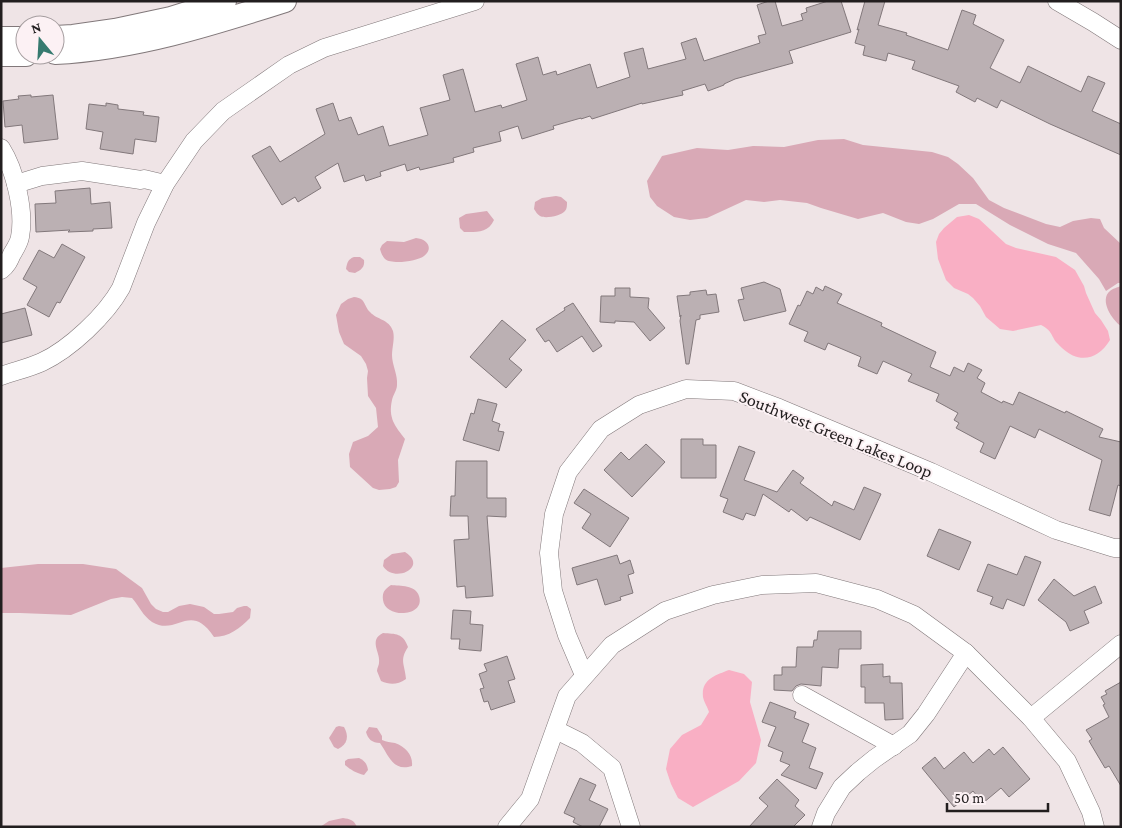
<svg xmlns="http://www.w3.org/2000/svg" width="1122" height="828" viewBox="0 0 1122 828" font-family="'Crimson Pro',serif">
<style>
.green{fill:#d9a9b6}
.water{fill:#f9afc4}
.building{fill:#bbb0b3;stroke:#82787b}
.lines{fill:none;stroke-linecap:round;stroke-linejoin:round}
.minor-casing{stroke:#81787a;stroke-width:19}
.major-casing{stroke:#81787a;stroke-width:24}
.minor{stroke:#fff;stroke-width:18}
.major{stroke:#fff;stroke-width:22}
.labels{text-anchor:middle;stroke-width:4;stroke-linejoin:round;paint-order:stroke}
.street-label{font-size:18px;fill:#221e1f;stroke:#fcf1f4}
</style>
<rect width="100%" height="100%" fill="#efe4e6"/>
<g class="green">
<path d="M844,139L863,145L932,152L948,157L958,164L973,178L989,200L1004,208L1046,224L1060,227L1073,221L1091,218L1100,219L1104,228L1121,244V283H1118L1106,291L1099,279L1076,253L1048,244L1010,225L976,204H959L933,219L919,224L906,222L883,213L858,219L821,208L807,203L780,200L764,202L746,200L707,218L690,220L674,217L657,206L650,197L647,181L662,156L697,148L728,150L753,146L784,147L818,140Z"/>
<path d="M556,196L561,197L567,202C567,205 567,209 565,211C561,216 545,219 540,216C537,214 536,212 534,209L535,202L542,198Z"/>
<path d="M487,211L494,220C488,233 477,232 464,232L460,228L459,218L466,214Z"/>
<path d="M416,238C427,239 434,248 424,256C418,261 392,265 385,259C382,256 381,252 380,249L382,245L387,241L404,242Z"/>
<path d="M354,257H360L364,260C365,267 361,270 355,273L349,272L346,269C347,263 348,259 354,257Z"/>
<path d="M1121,286V326C1112,320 1099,300 1110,291C1112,289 1118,287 1121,286Z"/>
<path d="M354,297C366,298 363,305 370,312C377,320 389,319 393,331C395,339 392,347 392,355C392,365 398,375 397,385C397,390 393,395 392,400C388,418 395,426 405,439L398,460L399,482L396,487L390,489L379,490L373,488L350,467L349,454L353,442L368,436L378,427L376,408L368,396L367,378L368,371L366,364L361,356L344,344L339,332L336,315L341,304L348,299Z"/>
<path d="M405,552C429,567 394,584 383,566L384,560L392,554Z"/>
<path d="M38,564H83L116,569L142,588L151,604L156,609L163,612H168L179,606L190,604L204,607L214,614H219L233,612L237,608L244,606H247L251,609L250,618C240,628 229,637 214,637C190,601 177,637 152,622C143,616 139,606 132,598L122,597L111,599L71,615L20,613H1V568Z"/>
<path d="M391,585C400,586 416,585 419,596C426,617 385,619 383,600C382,592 385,589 391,585Z"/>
<path d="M383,633C396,634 403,633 408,647C399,661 405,664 406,679C397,685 390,685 381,681L377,671C377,668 379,665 379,663C381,653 368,640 383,633Z"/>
<path d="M339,726L344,727C349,736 348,744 338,749L334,747L329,738L336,727Z"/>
<path d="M369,727L377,728L382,736V740C387,742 390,742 395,743C406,747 413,755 412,766C393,772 389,756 380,743C372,743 368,739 366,732Z"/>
<path d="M359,758C365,761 367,764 368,770L364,775C356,773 351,770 345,765V761L348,759Z"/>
<path d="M343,818C350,819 354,820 357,827H320L329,821Z"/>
</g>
<g class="water">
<path d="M969,215L979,219L1006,244L1016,248L1056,257L1075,270L1084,286L1086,293L1095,313L1101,320L1108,331L1110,340C1098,360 1079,364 1062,348C1061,347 1057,343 1056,342C1050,333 1052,331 1041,325L1013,331L1000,329L986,317L980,306L973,298L968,294L954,288L946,280L938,259L936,242L939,234L944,228L957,217Z"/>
<path d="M729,670L744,674L752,682L750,702L761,740L756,763L739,781L693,807L678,798L671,784L666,769L670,749L682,735L701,725L709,712C708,708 704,702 703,697C701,679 716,675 729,670Z"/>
</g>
<g class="building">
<path d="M769,1H775L782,26L803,20L801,14L807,12L806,8L828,1H841L851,32L789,51L793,63L735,79L724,84V85L708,91L705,84L682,91L683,95L642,104V103L592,119L590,116L581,119V118L553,126L554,129L522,139L518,126L499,132L501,141L473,148L474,152L453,158L454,162L420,170L419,167L407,171L405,164L380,172L381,176L366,181L364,175L344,182L338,163L315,177L321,188L298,202L295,197L282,205L252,156L270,146L280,162L325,134L316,109L333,103L339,121L351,117L358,135L383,126L389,146L428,135L420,108L450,100L443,75L463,69L475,112L501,105L502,108L527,100L516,64L538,57L543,75L556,71L557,75L590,64L597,88L630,77L624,53L643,48L648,69L686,59L681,43L696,38L704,61L760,43L758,36L766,34L757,5Z"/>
<path d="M865,1H885L878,25L907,33L906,35L948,50L962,10L976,15L973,24L1004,40L990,68L1020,83L1028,66L1081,92L1088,76L1105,83L1092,111L1121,124V155L1050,124L1001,100L997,108L977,98L975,102L956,92L959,86L912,69L915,61L888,53L886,61L863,55L865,46L855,43L859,29L857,30Z"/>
<path d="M31,95V97L53,95L58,139L24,143L22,125L5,127L3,101L19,99L18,96Z"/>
<path d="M106,103L118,105V109L144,112L143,115L159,117L156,142L135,139L133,154L100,149L103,132L86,129L89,104L106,106Z"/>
<path d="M90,188L91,204L110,202L112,228L93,229V231L68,232L70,230L36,232L35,204L56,203L55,191Z"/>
<path d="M62,244L85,257L60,303L57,302L49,317L27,305L37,287L23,279L39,250L54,258Z"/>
<path d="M764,282L780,289L786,311L744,321L738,300L744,299L741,288Z"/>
<path d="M825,286L842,294L837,303L882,323L881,326L936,352L930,367L950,376L954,367L964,372L968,363L982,370L977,378L985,383L981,392L1002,403L1003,401L1013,405L1019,392L1065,413L1066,411L1103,429L1099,437L1121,442V486L1118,485L1110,516L1089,510L1102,460L1039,429L1035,438L1010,426L995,459L980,452L984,443L956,428L959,423L954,420L958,413L936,401L939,394L908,381L912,374L883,361L877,374L858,366L861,357L828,343L825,350L804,341L808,332L789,324L798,305L800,306L807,291L813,294L816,287L823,291Z"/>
<path d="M615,288H630V297L649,298L648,308L665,328L650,341L634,322L615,321V323L600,322L601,296H615Z"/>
<path d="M706,290L707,295L716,294L719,312L700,315V319L696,320L689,364H686L680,321L681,315L680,317L677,296L690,295V292Z"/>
<path d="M573,303L602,346L593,352L582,336L557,352L549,340L545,342L536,329L565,310L564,308Z"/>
<path d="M25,308L32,335L1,343V314Z"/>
<path d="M502,320L526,340L509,359L522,370L506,388L470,357Z"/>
<path d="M478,399L497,404L492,421L500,424L498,431L504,432L499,451L463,440L471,413L474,414Z"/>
<path d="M681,439H703V445H716V478H681Z"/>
<path d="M646,444L665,462L632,497L604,470L621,452L629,460Z"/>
<path d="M739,446L755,452L744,480L777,492L793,470L804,478L800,483L832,506L834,501L854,510L864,487L881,494L860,540L810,517L807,521L791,509L789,512L763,494L755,516L746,513L743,520L723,512L728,499L720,496Z"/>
<path d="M456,461H487V498H506V517L487,516L493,596L466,598L465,586L457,587L454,540L469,539L468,516H450L451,496H455Z"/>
<path d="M584,489L629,518L610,547L582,528L591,514L574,503Z"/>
<path d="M939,529L971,542L959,570L927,556Z"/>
<path d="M617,555L620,564L630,560L634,573L628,575L633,593L620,597L621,600L605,605L597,579L577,585L572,568Z"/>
<path d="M1025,556L1041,562L1024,606L1007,599L1003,609L990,604L993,597L977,591L988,564L1017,575Z"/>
<path d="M1054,579L1074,596L1095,586L1102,603L1084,611L1089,623L1070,631L1066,622L1038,600Z"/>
<path d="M453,610L471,611L470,624L483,625L481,651L459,649L460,639H451Z"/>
<path d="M818,631H861V649H839L838,668L822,667L821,686L801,684L796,686L792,691L774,690V675H782V667H796L797,647H813L814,640H817Z"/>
<path d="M507,656L515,679L508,681L515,702L491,710L488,701L484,702L480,689L484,688L479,674L487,671L484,664Z"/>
<path d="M883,664V677L890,676V683H902L903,719L885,720L884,703H865V687H861V665Z"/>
<path d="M1121,682V786L1109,766L1105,768L1089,741L1092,739L1086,730L1109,717L1103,705L1105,704L1101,697L1107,694L1105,691Z"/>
<path d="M770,702L796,712L794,718L809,724L802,742L816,748L809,768L823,773L816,789L781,775L790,765L780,761L783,752L768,746L776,727L762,722Z"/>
<path d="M1003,747L1030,779L1009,797L1001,788L983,803L973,791L954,807L922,768L935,757L944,769L964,752L973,763L989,749L994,755Z"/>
<path d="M580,778L596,785L589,800L608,809L599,827H583L573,822L575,818L564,813Z"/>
<path d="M777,779L799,800L795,806L805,815L793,827H749L768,806L759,798Z"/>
</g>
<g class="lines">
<defs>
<g id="minor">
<path d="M1057,1L1093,22L1121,40"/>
<path d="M1,148C15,170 25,211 20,237C19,243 15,249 12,254C9,261 7,265 1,270"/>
<path d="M16,184L42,176L82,171L141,180L144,179L165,184"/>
<path d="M1,376C15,371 29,368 42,362C70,349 106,315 121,288L146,223L165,184L194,141L223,111L289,65L324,48L475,1"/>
<path d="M584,675L567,635L553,591L549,553L554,514L568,472L601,429L639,405L686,389L734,391L779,408L931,472L1056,530L1114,548H1121"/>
<path d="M802,695L894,746"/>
<path d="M1031,718L1121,644"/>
<path d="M556,730L582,743L612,768L631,827"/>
<path d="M507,827L530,799L567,696L612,645L665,611L713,595L762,585L816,583L877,599L914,615L966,653L1031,718L1067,761L1091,812L1095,827"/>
<path d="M821,827L826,813L842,787L858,772L874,759L910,734L926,714L966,653"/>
</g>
<g id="major">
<path d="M55,37L73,36L115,30L171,18L225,1"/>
<path d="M1,38H25"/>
<path d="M55,53C134,49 210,25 285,1"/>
<path d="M1,55H26"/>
</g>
</defs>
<use href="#minor" class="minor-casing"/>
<use href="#major" class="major-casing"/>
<use href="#minor" class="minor"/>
<use href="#major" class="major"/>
</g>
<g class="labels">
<g class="street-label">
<text transform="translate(836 434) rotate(22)" y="6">Southwest Green Lakes Loop</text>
</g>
</g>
<rect width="1122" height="828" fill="none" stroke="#221e1f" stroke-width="5"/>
<g transform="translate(40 40) rotate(342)"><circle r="24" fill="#fcf1f4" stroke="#a59d9f"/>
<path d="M0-4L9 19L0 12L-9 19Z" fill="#367a6f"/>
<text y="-8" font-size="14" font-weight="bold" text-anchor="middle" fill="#221e1f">N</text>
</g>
<path d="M947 803v8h101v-8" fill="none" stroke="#221e1f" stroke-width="2.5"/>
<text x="954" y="803" font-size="15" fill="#221e1f" stroke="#fcf1f4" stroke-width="4" paint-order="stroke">50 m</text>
</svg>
